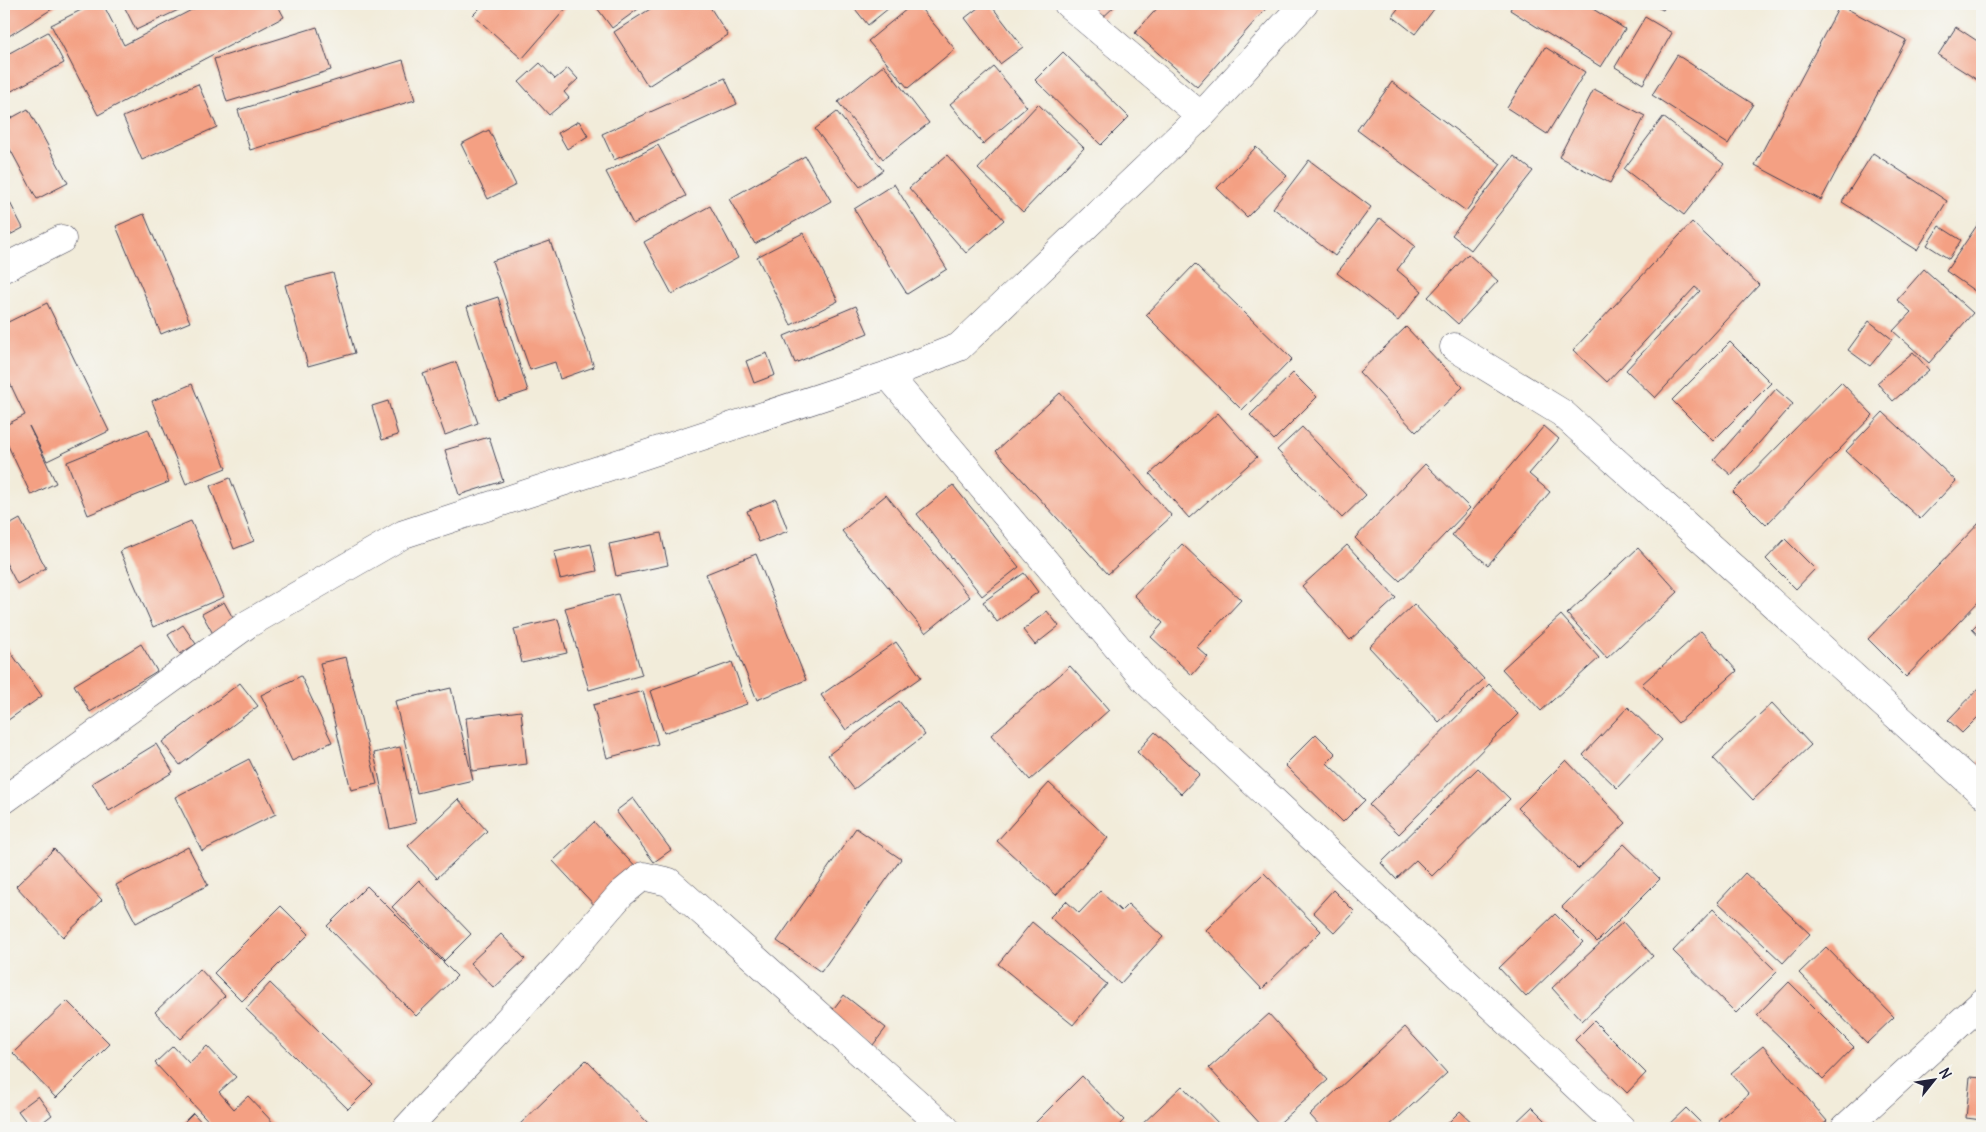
<svg xmlns="http://www.w3.org/2000/svg" width="1986" height="1132" viewBox="0 0 1986 1132" font-family="Delius,sans-serif">
<style>
.building{fill:#f4a083}
.lines{fill:none;stroke-linecap:round;stroke-linejoin:round}
.minor-casing{stroke:#414053;stroke-width:29}
.minor{stroke:#fff;stroke-width:28}
</style>
<rect width="100%" height="100%" fill="#f6f6f2"/>
<filter id="ink" filterUnits="userSpaceOnUse"><feTurbulence type="fractalNoise" baseFrequency=".02" numOctaves="2"/><feDisplacementMap in="SourceGraphic" scale="10" xChannelSelector="R" yChannelSelector="G"/><feConvolveMatrix kernelMatrix="1 2 1 2 8 2 1 2 1" color-interpolation-filters="sRGB"/></filter>
<filter id="wash" filterUnits="userSpaceOnUse"><feTurbulence type="fractalNoise" baseFrequency=".0096" numOctaves="4" result="noise"/><feDisplacementMap in="SourceGraphic" scale="20" xChannelSelector="R" yChannelSelector="G"/><feGaussianBlur stdDeviation="1.12" result="paint"/><feColorMatrix in="noise" values="0 0 0 0 0 0 0 0 0 0 0 0 0 0 0 0 0 1.4 0 .05"/><feComposite in="paint" operator="in"/></filter>
<g filter="url(#wash)">
<rect width="100%" height="100%" fill="#f2ecda"/>
<g id="blocks">
<g class="building">
<path d="M4,4H60L4,39Z"/>
<path d="M93,4H103L124,45L203,4H277L284,17L98,115L51,25Z"/>
<path d="M123,4H191L136,30Z"/>
<path d="M484,4H566L568,6L522,59L473,15Z"/>
<path d="M594,4H645L612,28Z"/>
<path d="M658,4H708L728,35L648,86L614,32Z"/>
<path d="M851,4H894L868,25Z"/>
<path d="M913,4H917L955,49L908,88L868,41Z"/>
<path d="M983,4H990L1023,47L1000,64L965,18Z"/>
<path d="M1077,4H1117L1096,24Z"/>
<path d="M1161,4H1270L1197,87L1135,33Z"/>
<path d="M1402,4H1438L1415,34L1392,16Z"/>
<path d="M1513,4H1585L1625,29L1601,67L1510,10Z"/>
<path d="M1651,4H1667L1663,10Z"/>
<path d="M1840,5L1906,40L1821,200L1755,165Z"/>
<path d="M1645,17L1672,33L1643,84L1615,67Z"/>
<path d="M317,27L331,70L227,102L214,59Z"/>
<path d="M1956,27L1982,44V83L1938,55Z"/>
<path d="M48,32L64,63L4,95V56Z"/>
<path d="M1545,47L1585,72L1547,134L1507,108Z"/>
<path d="M1063,52L1129,117L1101,145L1035,80Z"/>
<path d="M1677,55L1753,104L1728,144L1652,95Z"/>
<path d="M403,60L415,100L250,150L238,110Z"/>
<path d="M540,63L555,79L568,68L578,79L564,92L569,98L549,115L519,82Z"/>
<path d="M884,65L929,123L883,159L838,102Z"/>
<path d="M994,67L1027,107L983,144L950,104Z"/>
<path d="M725,78L737,104L614,160L602,134Z"/>
<path d="M1392,82L1501,164L1466,211L1357,130Z"/>
<path d="M198,84L217,127L142,160L123,117Z"/>
<path d="M1594,89L1645,116L1610,183L1559,157Z"/>
<path d="M1038,104L1084,148L1023,212L978,169Z"/>
<path d="M28,109L68,183L37,199L4,138V122Z"/>
<path d="M837,112L883,170L860,187L815,129Z"/>
<path d="M1663,117L1724,164L1684,215L1624,169Z"/>
<path d="M579,121L588,136L567,149L558,133Z"/>
<path d="M489,130L516,185L488,199L461,144Z"/>
<path d="M658,145L686,196L633,224L606,172Z"/>
<path d="M1256,147L1287,176L1247,217L1217,188Z"/>
<path d="M1873,153L1947,201L1917,250L1842,202Z"/>
<path d="M947,155L1004,220L966,253L909,188Z"/>
<path d="M805,156L831,201L755,244L729,199Z"/>
<path d="M1514,156L1533,171L1471,250L1452,235Z"/>
<path d="M1309,160L1371,207L1335,256L1273,208Z"/>
<path d="M894,184L947,269L907,294L854,209Z"/>
<path d="M4,191L23,228L4,238Z"/>
<path d="M710,206L738,258L672,294L644,242Z"/>
<path d="M144,214L190,322L161,334L116,226Z"/>
<path d="M1380,218L1415,246L1397,270L1422,291L1398,321L1337,273Z"/>
<path d="M1982,218V296L1946,271Z"/>
<path d="M1692,222L1759,285L1655,398L1626,370L1700,291L1695,287L1607,382L1573,350Z"/>
<path d="M1939,226L1961,240L1949,259L1927,245Z"/>
<path d="M803,233L838,301L791,325L757,257Z"/>
<path d="M550,241L594,367L560,379L555,362L530,370L492,261Z"/>
<path d="M1468,254L1498,281L1458,324L1428,297Z"/>
<path d="M1195,264L1292,359L1242,410L1146,315Z"/>
<path d="M1924,269L1973,313L1929,363L1893,331L1911,312L1897,300Z"/>
<path d="M333,273L355,353L308,366L285,285Z"/>
<path d="M498,297L528,391L498,401L467,307Z"/>
<path d="M47,303L109,431L47,461L29,426L56,483L31,495L4,437V426L25,415L4,371V324Z"/>
<path d="M856,306L868,333L795,363L784,336Z"/>
<path d="M1869,321L1892,339L1870,366L1848,350Z"/>
<path d="M1406,327L1463,387L1416,432L1359,372Z"/>
<path d="M1730,342L1771,383L1713,441L1672,400Z"/>
<path d="M1913,352L1929,370L1893,401L1877,383Z"/>
<path d="M767,353L775,375L754,383L746,361Z"/>
<path d="M456,362L478,423L445,435L423,374Z"/>
<path d="M1293,373L1317,397L1274,440L1250,415Z"/>
<path d="M1841,382L1873,415L1766,525L1733,492Z"/>
<path d="M192,384L226,468L186,484L152,401Z"/>
<path d="M1776,389L1793,404L1731,475L1714,460Z"/>
<path d="M1060,393L1172,516L1108,574L996,451Z"/>
<path d="M388,401L398,435L382,440L372,406Z"/>
<path d="M1883,412L1956,481L1920,519L1846,451Z"/>
<path d="M1218,413L1257,457L1189,518L1150,474Z"/>
<path d="M1544,426L1559,439L1529,474L1550,492L1488,565L1452,535Z"/>
<path d="M1302,427L1366,495L1342,518L1277,450Z"/>
<path d="M148,429L169,482L88,515L67,462Z"/>
<path d="M489,437L503,481L459,495L445,450Z"/>
<path d="M1425,464L1470,508L1400,581L1355,538Z"/>
<path d="M230,478L254,541L234,549L210,486Z"/>
<path d="M953,485L1019,567L982,596L917,514Z"/>
<path d="M886,495L970,597L926,633L842,531Z"/>
<path d="M776,499L788,531L759,542L747,511Z"/>
<path d="M20,519L46,568L17,584L4,559V528Z"/>
<path d="M1982,520V598L1906,677L1868,639Z"/>
<path d="M191,521L224,597L153,627L120,551Z"/>
<path d="M661,533L668,565L616,576L609,544Z"/>
<path d="M1785,539L1815,569L1796,589L1766,559Z"/>
<path d="M591,544L597,571L560,579L554,552Z"/>
<path d="M1182,544L1241,600L1197,647L1208,657L1192,675L1151,637L1163,623L1134,595Z"/>
<path d="M1347,545L1396,598L1350,640L1302,586Z"/>
<path d="M1638,548L1678,592L1607,658L1567,614Z"/>
<path d="M756,554L806,680L757,700L706,574Z"/>
<path d="M1024,573L1038,592L997,622L983,602Z"/>
<path d="M618,594L642,675L589,690L565,608Z"/>
<path d="M224,602L238,627L216,639L202,614Z"/>
<path d="M1414,604L1484,679L1439,722L1369,647Z"/>
<path d="M1047,611L1059,626L1035,645L1023,630Z"/>
<path d="M1561,615L1599,658L1541,711L1502,669Z"/>
<path d="M558,619L567,653L522,663L514,629Z"/>
<path d="M1982,619V640L1972,629Z"/>
<path d="M183,625L196,644L180,654L168,635Z"/>
<path d="M1701,631L1737,671L1678,723L1642,684Z"/>
<path d="M896,642L921,677L846,730L821,695Z"/>
<path d="M4,643L42,696L4,723Z"/>
<path d="M141,644L157,671L90,712L74,685Z"/>
<path d="M346,657L377,784L351,790L320,663Z"/>
<path d="M732,662L747,704L664,733L650,691Z"/>
<path d="M1070,666L1109,710L1030,780L991,735Z"/>
<path d="M301,676L332,742L292,761L261,695Z"/>
<path d="M240,683L258,706L180,765L162,742Z"/>
<path d="M1489,684L1518,714L1399,834L1369,805Z"/>
<path d="M1982,685V717L1980,715L1962,733L1948,720Z"/>
<path d="M451,688L473,780L417,793L395,701Z"/>
<path d="M643,691L658,744L607,758L593,705Z"/>
<path d="M899,701L925,735L854,789L828,755Z"/>
<path d="M1772,703L1811,745L1753,800L1713,758Z"/>
<path d="M1628,707L1662,740L1617,788L1583,755Z"/>
<path d="M521,711L527,764L472,771L466,718Z"/>
<path d="M1155,732L1200,774L1181,794L1137,752Z"/>
<path d="M1316,734L1336,754L1327,763L1365,800L1343,822L1285,765Z"/>
<path d="M156,744L173,772L109,811L92,783Z"/>
<path d="M400,747L416,823L390,829L374,753Z"/>
<path d="M1982,758V771L1976,764Z"/>
<path d="M249,759L276,814L202,851L175,797Z"/>
<path d="M1566,760L1626,823L1578,869L1518,808Z"/>
<path d="M1478,768L1510,799L1432,876L1416,860L1396,879L1381,863Z"/>
<path d="M1049,783L1108,838L1056,895L997,841Z"/>
<path d="M633,798L671,850L654,862L616,811Z"/>
<path d="M458,799L487,831L437,878L408,846Z"/>
<path d="M594,822L639,871L598,909L553,861Z"/>
<path d="M856,828L901,859L821,972L777,941Z"/>
<path d="M1624,844L1660,879L1597,942L1562,907Z"/>
<path d="M188,847L208,885L136,923L116,885Z"/>
<path d="M54,849L102,900L63,937L16,886Z"/>
<path d="M1264,873L1321,931L1262,989L1206,930Z"/>
<path d="M1745,873L1810,934L1783,963L1718,902Z"/>
<path d="M419,880L471,934L444,961L392,907Z"/>
<path d="M367,886L457,976L416,1016L327,926Z"/>
<path d="M1333,890L1355,912L1335,933L1313,912Z"/>
<path d="M1100,891L1121,911L1128,904L1163,937L1120,984L1050,917L1066,901L1079,913Z"/>
<path d="M281,906L309,934L242,1001L214,973Z"/>
<path d="M1713,909L1777,972L1736,1013L1673,951Z"/>
<path d="M1555,914L1583,942L1526,997L1499,968Z"/>
<path d="M1032,922L1107,984L1073,1025L998,964Z"/>
<path d="M1623,922L1653,956L1582,1021L1552,988Z"/>
<path d="M501,934L525,959L494,988L470,963Z"/>
<path d="M1826,947L1894,1017L1867,1043L1799,973Z"/>
<path d="M200,969L225,996L180,1039L155,1012Z"/>
<path d="M1789,982L1854,1047L1823,1079L1757,1015Z"/>
<path d="M270,983L373,1084L348,1109L246,1009Z"/>
<path d="M844,995L886,1028L873,1045L831,1012Z"/>
<path d="M67,1001L110,1044L56,1098L13,1053Z"/>
<path d="M1269,1014L1328,1080L1274,1128H1264L1209,1068Z"/>
<path d="M1594,1021L1646,1073L1627,1093L1575,1040Z"/>
<path d="M1405,1027L1447,1073L1387,1128H1322L1310,1115Z"/>
<path d="M173,1046L189,1063L207,1046L236,1077L219,1092L234,1109L248,1096L278,1128H215L155,1063Z"/>
<path d="M1763,1046L1827,1121L1819,1128H1725L1718,1120L1749,1094L1731,1073Z"/>
<path d="M586,1060L653,1128H516Z"/>
<path d="M1082,1076L1124,1120L1116,1128H1030Z"/>
<path d="M1970,1077L1982,1078V1120L1966,1118Z"/>
<path d="M1182,1086L1223,1128H1138Z"/>
<path d="M38,1096L52,1115L35,1128H31L18,1111Z"/>
<path d="M1532,1107L1552,1127L1551,1128H1510Z"/>
<path d="M1686,1108L1706,1128H1665Z"/>
<path d="M1460,1111L1478,1128H1443Z"/>
<path d="M193,1113L207,1128H178Z"/>
</g>
</g>
</g>
<g filter="url(#ink)">
<use href="#blocks" fill-opacity="0" stroke="#414053" stroke-width="1"/>
<g class="lines">
<defs>
<g id="minor">
<path d="M1068,4L1201,116"/>
<path d="M4,268L62,239"/>
<path d="M1454,347L1562,413L1982,793"/>
<path d="M888,375L1145,680L1621,1128"/>
<path d="M4,800L248,624L404,534L888,375L959,347L1201,116L1304,4"/>
<path d="M407,1128L562,962L621,894L643,876L669,882L945,1128"/>
<path d="M1845,1128L1982,1003"/>
</g>
</defs>
<use href="#minor" class="minor-casing"/>
<use href="#minor" class="minor"/>
</g>
</g>
<rect width="1986" height="1132" fill="none" stroke="#f6f6f2" stroke-width="20"/>
<g transform="translate(1934 1080) rotate(60)" stroke="#f6f6f2" stroke-width="4" paint-order="stroke">
<path d="M0-4L9 19L0 12L-9 19Z" fill="#22223b"/>
<text y="-8" font-size="14" font-weight="bold" text-anchor="middle" fill="#22223b">N</text>
</g>
</svg>
